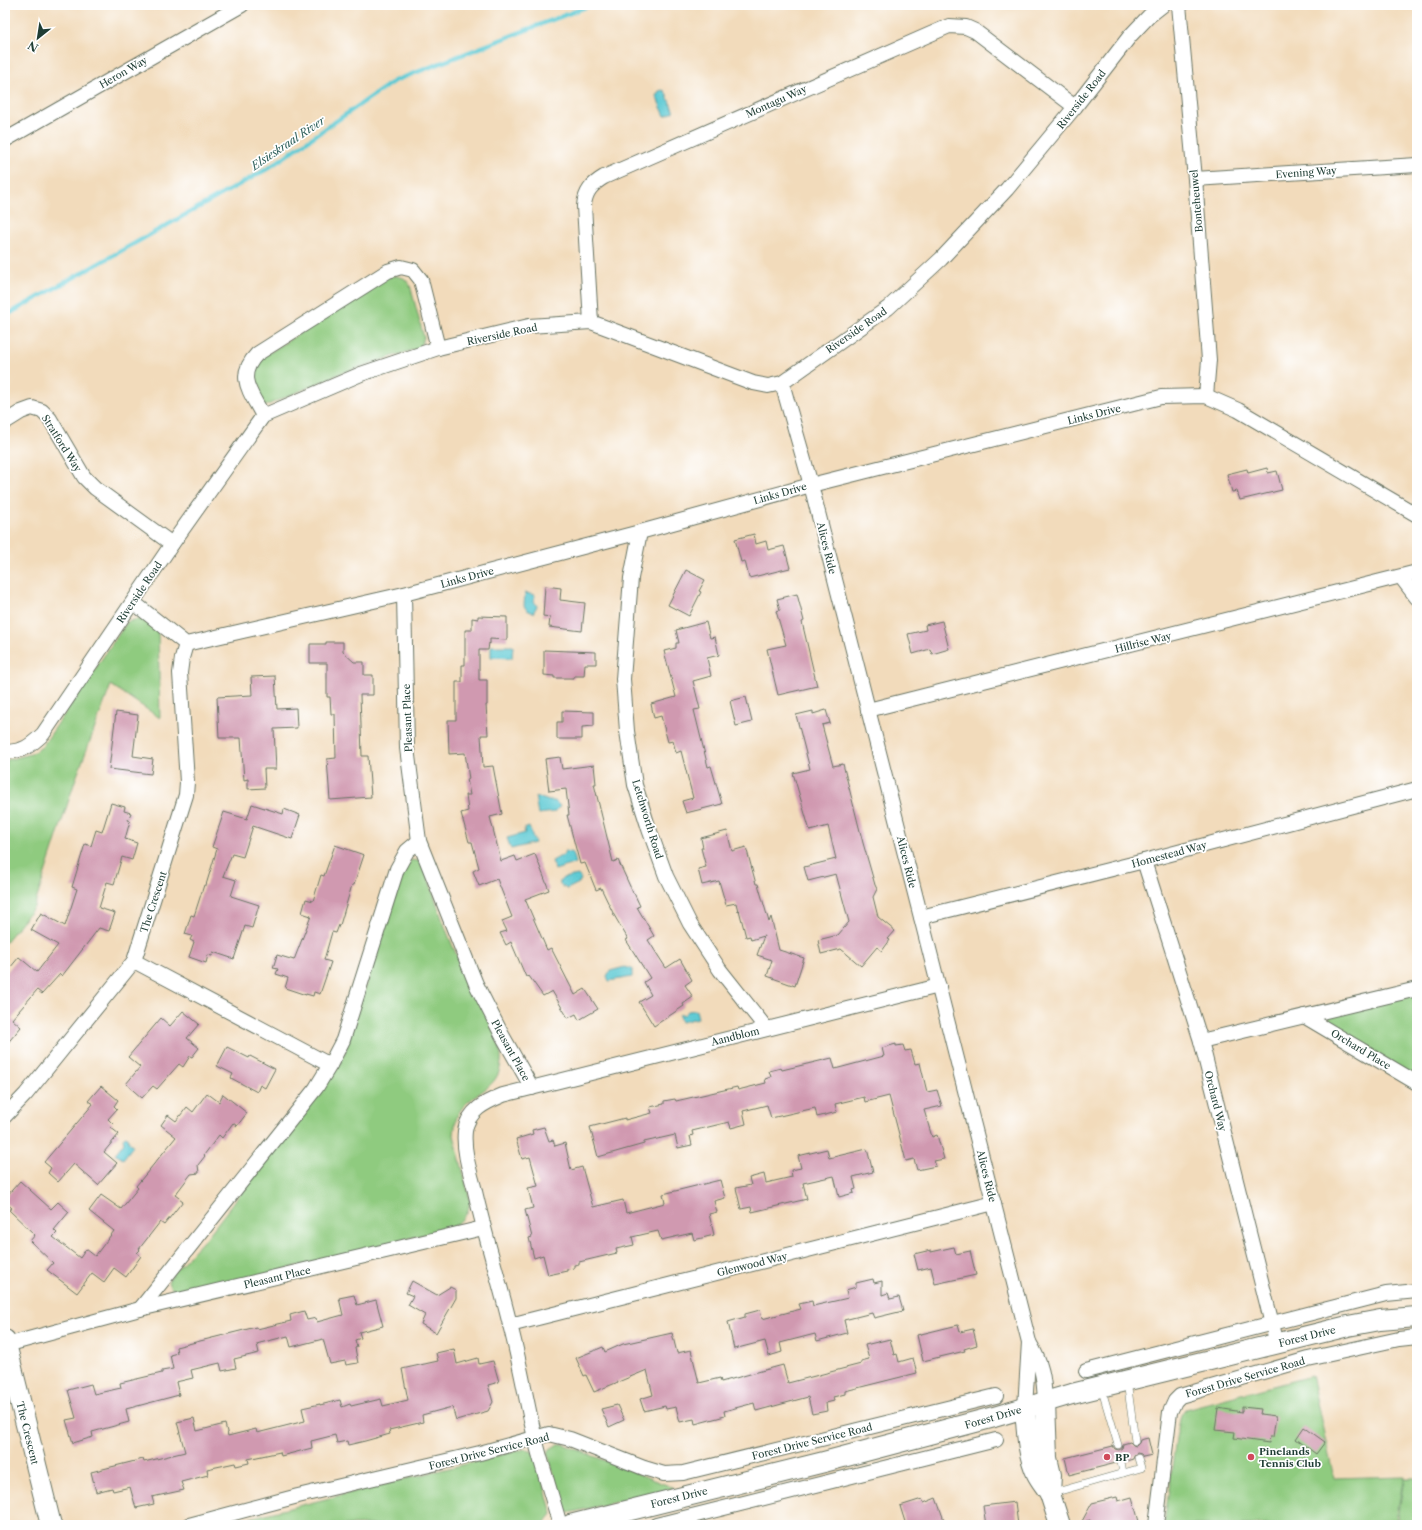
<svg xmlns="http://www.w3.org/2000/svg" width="1422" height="1530" viewBox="0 0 1422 1530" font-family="'Libre Caslon Text',serif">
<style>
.green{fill:#8fcb7f;stroke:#57845a}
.water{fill:#5ecad4;stroke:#3e8484}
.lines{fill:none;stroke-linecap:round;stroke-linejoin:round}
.stream{stroke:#5ecad4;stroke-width:4.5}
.building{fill:#d099b0}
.lane-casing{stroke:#697463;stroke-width:8}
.street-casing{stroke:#697463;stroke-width:16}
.secondary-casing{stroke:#697463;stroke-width:22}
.lane{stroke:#fff;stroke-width:7}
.street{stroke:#fff;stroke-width:14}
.secondary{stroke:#fff;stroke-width:20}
.poi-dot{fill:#d1495b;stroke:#fff;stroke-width:1.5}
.labels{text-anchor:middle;stroke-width:3.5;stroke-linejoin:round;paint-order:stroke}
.street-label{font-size:10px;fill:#1f3d34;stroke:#fff}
.poi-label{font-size:10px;font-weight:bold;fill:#1f3d34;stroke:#fff;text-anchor:start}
.water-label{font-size:11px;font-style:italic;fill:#2f605c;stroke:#fff}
</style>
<rect width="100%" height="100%" fill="#fff"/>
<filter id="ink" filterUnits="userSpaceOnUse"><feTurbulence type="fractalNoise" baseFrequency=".025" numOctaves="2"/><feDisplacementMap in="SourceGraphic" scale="8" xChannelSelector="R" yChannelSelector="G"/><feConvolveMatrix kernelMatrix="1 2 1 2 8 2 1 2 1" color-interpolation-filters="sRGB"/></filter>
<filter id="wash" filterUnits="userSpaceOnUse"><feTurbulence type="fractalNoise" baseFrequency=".012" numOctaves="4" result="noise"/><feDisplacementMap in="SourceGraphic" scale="16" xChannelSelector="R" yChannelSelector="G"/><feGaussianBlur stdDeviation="0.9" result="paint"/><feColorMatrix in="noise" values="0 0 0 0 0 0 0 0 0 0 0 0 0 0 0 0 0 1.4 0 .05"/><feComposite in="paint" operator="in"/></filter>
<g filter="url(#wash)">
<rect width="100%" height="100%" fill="#f2dbbb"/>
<g class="green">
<path d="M388,276H396L404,278L410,285L424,338L419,348L341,373L263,407L255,402L249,366Z"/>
<path d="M144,619L158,628L160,718L111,685L75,781L34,907L5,943V770L7,760L31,754L42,747L127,622L134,620Z"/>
<path d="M411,860L419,861L424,865C434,896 444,927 457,956C461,966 465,975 469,984C479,1005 503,1039 501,1062C499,1091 470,1092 458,1114C455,1120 455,1128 454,1135L470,1200C469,1214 463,1221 450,1228L182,1295L177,1294L169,1285L168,1282L173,1273L207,1237L341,1063L404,869Z"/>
<path d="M1417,994V1079L1329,1026V1016Z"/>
<path d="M1311,1376L1334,1478L1404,1476L1395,1525H1164L1176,1438L1181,1415L1185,1409Z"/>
<path d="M558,1444H563L674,1488L573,1512H569L562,1506L548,1453L550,1449Z"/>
<path d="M525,1449L531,1450L536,1456L552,1514L545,1523L537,1525H222Z"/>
<path d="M1404,1478H1417V1525H1397Z"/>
</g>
<g class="water">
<path d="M662,90L665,91L674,112L665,116L656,96L659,91Z"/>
<path d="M525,593L535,595L534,601L537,606L533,613L527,610L524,606Z"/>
<path d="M491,646H513L512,658L491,657Z"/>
<path d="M535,796L549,801H555L560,806L555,812L538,814Z"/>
<path d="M529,827L535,843L511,849L507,838L525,833L524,829Z"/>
<path d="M565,851L573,853L576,863L555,870L552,861L563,855Z"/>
<path d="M578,875L581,879L579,883L567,889L560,885V881L563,878Z"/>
<path d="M625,967L632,969V977L609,981L607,976L610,971Z"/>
<path d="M696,1010L698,1018L681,1022L679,1016L680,1014H682L684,1015L688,1011Z"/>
<path d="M125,1136L128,1137L129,1141L133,1146L123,1159L115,1154L124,1142L123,1138Z"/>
</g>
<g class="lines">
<path class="stream" d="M5,316L267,169L394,81L591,5"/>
</g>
<g id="blocks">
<g class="building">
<path d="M1267,468L1268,473L1277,471L1282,490L1240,500L1237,491L1232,492L1227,474L1247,469L1248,473Z"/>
<path d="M754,534L756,544L766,541L768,550L784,546L790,568L749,578L745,561L741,562L735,539Z"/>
<path d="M686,570L705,580L699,591L701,592L689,616L668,605Z"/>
<path d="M545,586L561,588L560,600L585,603L582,631L549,627L550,617L543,616Z"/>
<path d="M797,594L804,621L802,622L817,686L778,695L767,649L786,645L776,611L780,610L777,599Z"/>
<path d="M478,616L507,617V640L490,639V644L489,643L488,650H479V680H487V705H486L488,735H481L483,767L493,766L502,814L490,817L501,861L515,856L517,861L535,854L549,890L525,899L547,950L551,948L575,995L585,989L598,1009L579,1020L576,1014L568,1018L552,991L543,996L529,976L526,977L511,942L506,945L500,933L507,931L502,921L512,917L497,879L479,886L473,871L479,868L472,842H469L461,813L468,811L466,795H470L467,779H469L465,753L449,754L448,720H456V682H462V665H465V630H472V618L478,619Z"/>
<path d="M942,621L949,649L932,654L930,649L913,654L908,634L926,630L925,625Z"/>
<path d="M706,622L710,638L715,637L719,655L707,658L711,676L693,681L700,709L694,710L708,767L711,766L722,804L686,813L682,801L693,798L681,751L676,753L673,741L668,742L661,716L654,718L651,704L676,697L664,651L676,648V643H679L676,630Z"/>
<path d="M326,642H343V652L354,662H364V675H373V695H360L362,756H368L371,797L330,800L327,759L336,758L335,714H331L330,697H327V663H310V644H326Z"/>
<path d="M544,650L596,652V664H585L584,676H574V678H554V676L544,675Z"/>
<path d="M275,676L277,709L296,708L297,728L274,729L276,769H264L265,788L248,789V779L244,780L241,738H219L217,697L252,695L251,677Z"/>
<path d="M746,697L752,722L736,726L730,701Z"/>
<path d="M826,710L830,723L822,725L833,766L843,764L863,843L875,885L877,889L873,897L878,917L895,931L888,939L890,940L882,951L877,947L861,966L841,949L821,954L818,940L838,935L849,922L836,874L808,881L804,867L836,859L828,826L810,831L793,773L810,769L796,715L813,711V714Z"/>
<path d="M562,711L594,712V726L582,727V739H557V722H562Z"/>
<path d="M116,712L138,715L133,756L153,759L151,774L109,769Z"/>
<path d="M560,757L562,769L594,765L596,784H594L613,862L618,860L633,893H634L640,906L637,907L654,936L648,940L666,968L680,959L692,980L685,985L693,997L683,1004L684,1006L654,1026L639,1002L651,995L644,982L650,978L626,940L628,939L614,915L601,888L596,890L585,863L580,864L567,815H569L566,789L549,791L545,759Z"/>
<path d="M111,803L125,807L124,811L131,813L128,820L130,821L125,839L137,843L132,860L122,857L114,884L107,882L99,908L115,913L109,931L99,928L62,976L60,974L42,994L37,990L12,1019L21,1027L5,1046V974L19,957L37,972L58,945L31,930L41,913L65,926L77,889L72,887L85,844L91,846L96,830L102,832Z"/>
<path d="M252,804L283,814L284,809L300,815L292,839L253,826L243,857L232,854L223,876L236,880L231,896L259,905L252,928L245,926L234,959L213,952L212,956L208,955L206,963L189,957L194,942L190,940L192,936L185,934L191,915L194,916L204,885H206L217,849L212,847L224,812L247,819Z"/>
<path d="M727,831L732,851L746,847L756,884H758L769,922L771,917L779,950L804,958L795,986L767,976L772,960L757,955L764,936L751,940L750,936L746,937L739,910L738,911L736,903L726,905L719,881L702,885L698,869L706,867L701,848H703L701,838Z"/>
<path d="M335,845L364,855L354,885H352L340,925H339L336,933L332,932L324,960L331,962L320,994L314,992L313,996L306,994V995L285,988L288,978L276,974L278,969L273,968L277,955L294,960L311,916L302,913L306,899L313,901L321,875L324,876Z"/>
<path d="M183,1011L199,1024L187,1038L199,1048L192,1057L190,1056L183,1067L179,1064L157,1089L153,1086L142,1098L126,1084L140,1067L128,1057L161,1018L170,1026Z"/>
<path d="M896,1044V1046L903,1045L905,1051L911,1050L915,1064L920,1063L927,1092L937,1090L942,1106L924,1110L932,1137L937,1135L944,1159L934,1161L936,1166L917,1170L914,1159L906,1161L889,1096L865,1102L864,1097L835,1104L837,1112L817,1117L815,1108L771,1118L767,1105L743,1111L746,1124L731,1128L729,1122L692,1131L693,1135L690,1136L692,1145L678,1148L675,1135L644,1142V1144L598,1157L590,1127L625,1118V1120L652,1113L650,1107L664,1104V1101L675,1099L676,1101L737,1087L738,1090L766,1083L765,1079L771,1077L769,1071L781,1068L782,1070L832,1058L835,1069L884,1056L882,1048Z"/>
<path d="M227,1047L249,1058L250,1056L275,1069L265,1088L260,1085L257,1092L231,1078L233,1074L217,1066Z"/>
<path d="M101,1086L118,1100L114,1106L117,1109L108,1119L113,1124L110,1127L119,1134L104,1152L117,1163L98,1185L74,1164L58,1182L48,1173L51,1168L44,1162L93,1104L88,1101Z"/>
<path d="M207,1093L219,1102L223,1094L247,1113L237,1126L233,1123L222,1138L219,1135L204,1155L205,1156L198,1165L199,1173L191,1174L175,1195L183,1201L164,1225L160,1222L139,1249L140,1250L137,1253L141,1256L126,1277L114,1268L104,1282L92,1273L77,1293L47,1270L53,1263L30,1241L35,1235L9,1210L12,1208L5,1202V1198L20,1181L51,1209L58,1202L69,1212L54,1230L57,1233L53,1237L80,1258L86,1249L95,1256L114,1231L89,1211L101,1195L121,1209L138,1188L136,1186L176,1137L161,1125L168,1115L176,1121L187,1107L193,1112Z"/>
<path d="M544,1127L549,1141L553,1140L555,1146L565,1143L571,1170L582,1167L593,1207L623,1200L626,1213L665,1203L663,1194L720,1180L725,1198L714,1201L717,1212L709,1214L714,1235L694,1240L692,1233L661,1240L658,1231L632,1237L634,1245L616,1249L617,1253L579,1262V1264L574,1265V1268L567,1269V1271L548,1275L543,1255L534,1258L529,1238L532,1237L525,1210L533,1208L528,1188L538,1186L530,1157L522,1159L516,1139L533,1134L532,1130Z"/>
<path d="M827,1149L829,1158L867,1149L873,1172L853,1177L856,1189L853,1190L854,1193L839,1197L834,1176L803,1183L807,1199L752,1212L751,1207L741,1209L736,1188L751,1185L749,1178L764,1174L766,1183L792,1177L791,1170L801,1168L798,1156Z"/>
<path d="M954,1247L956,1254L970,1251L976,1275L935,1284L931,1267L918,1270L914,1254L931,1250V1252Z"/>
<path d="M873,1279L874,1283L882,1281V1295L888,1293L890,1299L899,1297L903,1311L874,1318L872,1313L844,1320L847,1333L817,1341L815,1334L780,1343L782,1352L769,1356L765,1341L734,1349L728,1322L745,1317V1314L760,1310L762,1319L801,1309L799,1304L812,1301L813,1306L848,1298L846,1290L856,1287V1283Z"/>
<path d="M412,1281L437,1295L450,1287L456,1290V1298L436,1333L421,1324L425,1315L408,1305L413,1296L406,1293Z"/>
<path d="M354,1295L357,1305L376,1300L383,1326L359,1332L361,1338L355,1340L357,1347L355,1348L358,1363L346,1365L345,1361L330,1364L323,1339L291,1347L288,1336L260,1343L257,1344L259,1353L234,1359L236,1368L222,1371L220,1363L191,1370L193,1378L176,1382L179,1395L126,1409L129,1422L92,1432L93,1437L73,1443L66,1420L76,1418L68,1390L91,1384L94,1394L121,1388L120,1383L162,1373V1371L173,1369L170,1355L177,1353L176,1347L256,1327L257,1329L291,1321L290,1315L304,1311L307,1320L316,1318L317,1322L343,1315L339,1298Z"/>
<path d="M958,1325L960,1332L973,1329L977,1345L964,1349L965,1351L923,1361L917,1335Z"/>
<path d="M672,1333L677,1353L691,1350L699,1383L720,1378L721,1382L783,1365L788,1383L861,1364V1361L869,1359L865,1345L890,1339L894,1355L897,1354L899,1362L913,1358L917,1373L845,1391V1394L833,1397L834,1401L826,1403L827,1411L812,1414L808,1397L756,1411L754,1403L724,1411L725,1416L695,1424L694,1419L680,1422L676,1407L666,1409L665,1406L644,1411L640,1399L653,1395L647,1370L594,1392L586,1375L584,1376L576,1358L603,1347L605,1352L623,1344Z"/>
<path d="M454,1349L457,1364L478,1358L479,1364L493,1361L499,1382L488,1385L493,1402L488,1411L456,1420L452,1407L422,1415L423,1422L389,1430L390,1434L365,1441L348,1445L347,1441L337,1443L335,1435L311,1441L312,1448L281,1456L280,1452L248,1459L249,1463L236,1466L235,1463L207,1469L208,1475L181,1482L184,1490L152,1497L154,1504L136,1508L130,1487L113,1491L112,1488L96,1492L91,1472L143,1459L144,1462L185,1452L177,1422L194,1418L197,1431L225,1424L228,1436L256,1429L257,1433L305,1421L302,1408L320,1404V1405L340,1400L342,1407L350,1404L351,1406L381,1399L383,1406L408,1400L402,1369L438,1361L436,1353Z"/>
<path d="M617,1405L624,1420L609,1427L601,1409Z"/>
<path d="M1242,1407L1261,1409L1260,1414L1276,1416L1273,1437H1270L1269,1443L1234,1438L1235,1432L1215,1430L1218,1408L1242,1412Z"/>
<path d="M1304,1427L1325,1442L1316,1454L1296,1439Z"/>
<path d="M1148,1438L1152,1455L1143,1457L1141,1454L1137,1453L1134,1455L1133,1459L1126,1461L1123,1457H1120L1116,1460V1463L1069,1475L1065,1458L1113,1446L1115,1449L1119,1450L1122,1448L1123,1444L1130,1442L1133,1445L1136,1446L1139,1443L1140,1440Z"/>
<path d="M1117,1497L1118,1501L1132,1497L1140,1525H1091L1090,1520L1081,1523L1092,1503Z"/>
<path d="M936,1498L944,1520L928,1525H906L900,1506L922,1499L924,1503Z"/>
<path d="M1015,1502L1018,1525H986L983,1506Z"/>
</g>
</g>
</g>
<g filter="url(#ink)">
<use href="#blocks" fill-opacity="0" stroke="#697463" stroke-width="1"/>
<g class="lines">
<defs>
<g id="lane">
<path d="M1127,1381L1135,1441"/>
<path d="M1101,1387L1118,1445"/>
<path d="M1121,1462L1123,1473"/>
<path d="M1053,1493L1141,1468L1138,1458"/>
</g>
<g id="street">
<path d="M1179,5L1195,179L1209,360L1206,396"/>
<path d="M5,140L242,5"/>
<path d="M1195,179L1417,165"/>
<path d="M591,322L584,206C585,192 592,184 604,177L949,26L966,27L975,31L1075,107"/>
<path d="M782,383L811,485L1029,1342C1042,1364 1044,1377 1045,1402"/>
<path d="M263,416C251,392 235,377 257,354L388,271L401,267L413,270L421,280L438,348"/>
<path d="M5,422L21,412L32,408L42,411L50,419L84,477L95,488L172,544"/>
<path d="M640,532L631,578L623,679L627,731L635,785L649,829L666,876L690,924L720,970L766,1028"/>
<path d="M1401,577L1417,598"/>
<path d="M404,594L407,748L419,841L476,984L502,1035L532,1088"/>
<path d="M133,602L186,644L404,594L640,532L811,485L1161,397L1206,396L1238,410L1417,515"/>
<path d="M868,710L1417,572"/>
<path d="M5,752C24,751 29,747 43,734L172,544L263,416L361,374L438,348L529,326L591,322L753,383L768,386L782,383L888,308L941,259L1007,189L1075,107L1130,36L1149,16L1163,5"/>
<path d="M1144,861L1201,1041L1277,1344"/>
<path d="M921,917L1144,861L1417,789"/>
<path d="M134,961L330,1065"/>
<path d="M1304,1016L1417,1083"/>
<path d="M1201,1041L1417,989"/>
<path d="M5,1116L26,1094L134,961L186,795L187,782L180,673L182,658L186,644"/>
<path d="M140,1309L316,1088L330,1065L343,1040L397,869L407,851L419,841"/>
<path d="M510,1325L994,1203"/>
<path d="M6,1345L140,1309L483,1228"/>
<path d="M1086,1371L1386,1294L1417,1291"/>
<path d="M1025,1408L1029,1342"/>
<path d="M189,1525L298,1496L480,1453L549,1434L570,1439L644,1468L664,1474L683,1473L996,1396"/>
<path d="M560,1525C552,1496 542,1467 535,1438C526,1400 520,1362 510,1325C499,1279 484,1233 474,1187C469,1169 463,1149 465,1131C468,1110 486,1102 503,1095L939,986"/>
<path d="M656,1525L996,1440"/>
<path d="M1156,1525L1170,1412L1175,1401L1180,1396L1308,1359L1399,1339L1417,1337"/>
</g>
<g id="secondary">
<path d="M5,1340L51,1525"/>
<path d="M1045,1402L1047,1458L1051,1475L1050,1494L1060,1525"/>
<path d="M1025,1408C1027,1431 1027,1453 1037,1474C1040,1480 1045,1486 1049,1492"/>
<path d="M570,1525L824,1462L994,1417L1072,1394L1348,1326L1380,1320L1417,1317"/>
</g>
</defs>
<use href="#lane" class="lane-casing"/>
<use href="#street" class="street-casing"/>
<use href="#secondary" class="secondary-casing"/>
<use href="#lane" class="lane"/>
<use href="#street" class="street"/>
<use href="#secondary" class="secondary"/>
</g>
</g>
<g class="poi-dot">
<circle cx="1107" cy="1457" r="4"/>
<circle cx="1251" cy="1457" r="4"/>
</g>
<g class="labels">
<g class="street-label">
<text transform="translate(123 72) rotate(-30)" y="4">Heron Way</text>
<text transform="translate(1081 99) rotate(-52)" y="4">Riverside Road</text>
<text transform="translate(776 101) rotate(-24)" y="4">Montagu Way</text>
<text transform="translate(1306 172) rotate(-4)" y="4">Evening Way</text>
<text transform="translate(1196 201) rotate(-95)" y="4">Bonteheuwel</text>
<text transform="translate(856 330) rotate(-35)" y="4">Riverside Road</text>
<text transform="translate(502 334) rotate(-12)" y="4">Riverside Road</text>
<text transform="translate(1094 414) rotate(-14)" y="4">Links Drive</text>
<text transform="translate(62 443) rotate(58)" y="4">Stratford Way</text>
<text transform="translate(780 493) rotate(-16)" y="4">Links Drive</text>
<text transform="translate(827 548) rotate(76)" y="4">Alices Ride</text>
<text transform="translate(467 577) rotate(-15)" y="4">Links Drive</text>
<text transform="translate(139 592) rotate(-56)" y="4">Riverside Road</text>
<text transform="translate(1143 642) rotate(-14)" y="4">Hillrise Way</text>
<text transform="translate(407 718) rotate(-92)" y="4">Pleasant Place</text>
<text transform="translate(648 819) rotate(73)" y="4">Letchworth Road</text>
<text transform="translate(1169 854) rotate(-15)" y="4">Homestead Way</text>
<text transform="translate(907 862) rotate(76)" y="4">Alices Ride</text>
<text transform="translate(153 902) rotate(-72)" y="4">The Crescent</text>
<text transform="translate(735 1036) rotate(-14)" y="4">Aandblom</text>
<text transform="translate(1361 1049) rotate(31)" y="4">Orchard Place</text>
<text transform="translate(511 1050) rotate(61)" y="4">Pleasant Place</text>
<text transform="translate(1216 1101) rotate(76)" y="4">Orchard Way</text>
<text transform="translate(987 1176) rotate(76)" y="4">Alices Ride</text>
<text transform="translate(752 1264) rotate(-14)" y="4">Glenwood Way</text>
<text transform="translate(277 1277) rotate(-13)" y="4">Pleasant Place</text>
<text transform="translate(1307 1336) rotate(-14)" y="4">Forest Drive</text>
<text transform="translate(1245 1377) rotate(-16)" y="4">Forest Drive Service Road</text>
<text transform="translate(993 1417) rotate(-16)" y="4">Forest Drive</text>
<text transform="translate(28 1433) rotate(76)" y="4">The Crescent</text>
<text transform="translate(812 1441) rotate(-14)" y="4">Forest Drive Service Road</text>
<text transform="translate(489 1451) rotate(-14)" y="4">Forest Drive Service Road</text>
<text transform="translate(679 1497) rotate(-14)" y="4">Forest Drive</text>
</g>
<g class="poi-label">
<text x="1259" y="1455">Pinelands<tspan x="1259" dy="12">Tennis Club</tspan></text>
<text x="1115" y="1461">BP</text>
</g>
<g class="water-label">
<text transform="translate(288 143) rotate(-34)" y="4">Elsieskraal River</text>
</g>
</g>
<rect width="1422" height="1530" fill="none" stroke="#fff" stroke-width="20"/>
<g transform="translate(38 38) rotate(210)" stroke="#ffffff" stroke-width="3" paint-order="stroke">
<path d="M0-3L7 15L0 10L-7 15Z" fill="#1f3d34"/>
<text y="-6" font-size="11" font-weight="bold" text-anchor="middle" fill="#1f3d34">N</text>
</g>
</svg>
